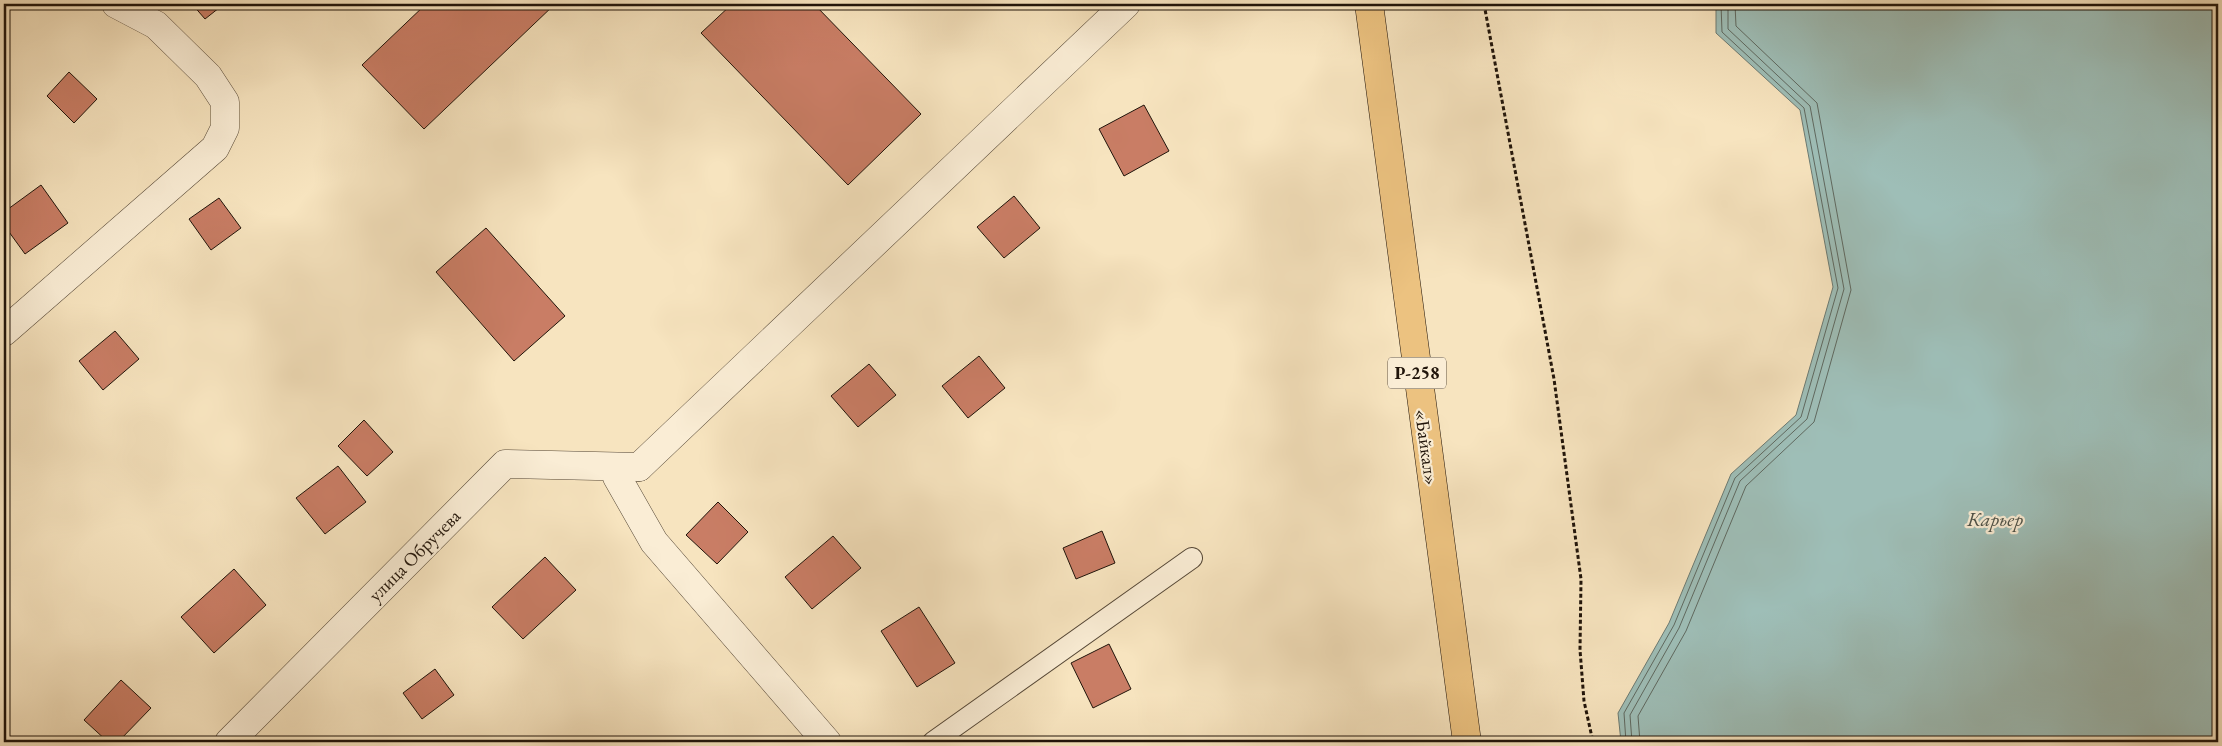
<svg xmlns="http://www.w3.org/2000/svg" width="2222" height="746" viewBox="0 0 2222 746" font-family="'EB Garamond',serif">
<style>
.water{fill:#9ebeb7;stroke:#6c7a72}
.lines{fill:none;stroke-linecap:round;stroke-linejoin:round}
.shore{stroke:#5f6960;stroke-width:1}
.building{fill:#c97d65;stroke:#20140a}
.service-casing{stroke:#564837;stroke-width:22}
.minor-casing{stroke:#564837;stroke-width:29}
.tertiary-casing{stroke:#564837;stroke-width:29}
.trunk-casing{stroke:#20140a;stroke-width:29}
.path{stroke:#20140a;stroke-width:3;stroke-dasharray:4 2.5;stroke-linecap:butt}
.service{stroke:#faedd5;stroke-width:20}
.minor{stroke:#faedd5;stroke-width:28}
.tertiary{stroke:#faedd5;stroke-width:28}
.trunk{stroke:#ecc280;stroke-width:28}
.labels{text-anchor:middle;stroke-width:4.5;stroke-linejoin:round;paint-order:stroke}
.shield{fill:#faedd5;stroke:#615547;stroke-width:1}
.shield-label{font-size:18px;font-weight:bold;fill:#20140a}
.street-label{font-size:19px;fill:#20140a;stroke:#faedd5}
.water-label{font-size:20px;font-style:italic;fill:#4c5047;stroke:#faedd5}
</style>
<rect width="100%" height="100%" fill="#f7e4bf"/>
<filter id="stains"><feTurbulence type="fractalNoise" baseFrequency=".004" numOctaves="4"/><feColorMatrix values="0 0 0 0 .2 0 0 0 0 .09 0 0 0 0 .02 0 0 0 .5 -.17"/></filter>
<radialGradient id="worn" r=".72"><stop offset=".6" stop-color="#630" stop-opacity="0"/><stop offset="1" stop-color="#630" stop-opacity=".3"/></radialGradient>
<path class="water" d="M1716,4H2218V742H1621L1618,713L1669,623L1731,474L1796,415L1833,287L1800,110L1716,33Z"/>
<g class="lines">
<g class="shore">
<path d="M1626,742L1624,713L1674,625L1735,478L1801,417L1838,288L1804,108L1722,32L1721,4"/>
<path d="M1632,742L1630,715L1679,628L1740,481L1807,419L1844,289L1810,106L1728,29V4"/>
<path d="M1640,742L1638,716L1686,631L1746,486L1814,422L1851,290L1817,103L1736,26L1735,4"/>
</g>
</g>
<g class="building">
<path d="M192,4H224L205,19Z"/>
<path d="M426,4H555L424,129L362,65Z"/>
<path d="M732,4H814L921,114L848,185L701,33Z"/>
<path d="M69,72L97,99L74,123L47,96Z"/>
<path d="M1144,105L1169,151L1124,176L1099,129Z"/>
<path d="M41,185L68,223L25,254L4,225V212Z"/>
<path d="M1014,196L1040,228L1004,258L977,227Z"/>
<path d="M219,198L241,228L211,250L189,219Z"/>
<path d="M486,228L565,316L514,361L436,272Z"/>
<path d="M115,331L139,359L103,390L79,361Z"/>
<path d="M979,356L1005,388L968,418L942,386Z"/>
<path d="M869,364L896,395L858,427L831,396Z"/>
<path d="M364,420L393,452L367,476L338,446Z"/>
<path d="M338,466L366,502L325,534L296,498Z"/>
<path d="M718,502L748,532L717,564L686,535Z"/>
<path d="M1102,531L1115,563L1076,579L1063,548Z"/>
<path d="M833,536L861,568L812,609L785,577Z"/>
<path d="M545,557L576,590L523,639L492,607Z"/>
<path d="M234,569L266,605L214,653L181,617Z"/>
<path d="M919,607L955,663L917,687L881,631Z"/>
<path d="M1109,644L1131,689L1093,708L1071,663Z"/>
<path d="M435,669L454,695L422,719L403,693Z"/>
<path d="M121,680L151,708L118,742H108L84,720Z"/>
</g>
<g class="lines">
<defs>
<path id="service" d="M933,742L1192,558"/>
<g id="minor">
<path d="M4,332L215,148L225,128V102L208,76L156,25L116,4"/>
<path d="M614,467L617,477L654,542L827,742"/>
<path d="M639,467L1126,4"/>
</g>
<path id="tertiary" d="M229,742L505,464L639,467"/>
<path id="trunk" d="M1369,4L1467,742"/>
</defs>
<use href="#service" class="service-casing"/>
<use href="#minor" class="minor-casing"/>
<use href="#tertiary" class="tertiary-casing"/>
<use href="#trunk" class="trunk-casing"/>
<path class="path" d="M1484,4L1554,379L1581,579L1580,650L1584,701L1593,742"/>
<use href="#service" class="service"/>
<use href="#minor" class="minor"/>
<use href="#tertiary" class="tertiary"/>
<use href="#trunk" class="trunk"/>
</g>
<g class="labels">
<rect class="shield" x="1388" y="357.5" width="58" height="31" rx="4"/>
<g class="shield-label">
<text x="1417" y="379">Р-258</text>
</g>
<g class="street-label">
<text transform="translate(1427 447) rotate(82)" y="7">«Байкал»</text>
<text transform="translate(414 555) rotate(-45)" y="7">улица Обручева</text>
</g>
<g class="water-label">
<text x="1995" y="526">Карьер</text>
</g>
</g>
<rect width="2222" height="746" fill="none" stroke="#f7e4bf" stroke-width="20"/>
<rect x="5" y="5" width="2212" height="736" fill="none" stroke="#20140a" stroke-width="2.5"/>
<rect x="10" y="10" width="2202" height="726" fill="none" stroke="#20140a"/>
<rect width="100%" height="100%" filter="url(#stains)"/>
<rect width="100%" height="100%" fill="url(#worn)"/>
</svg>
